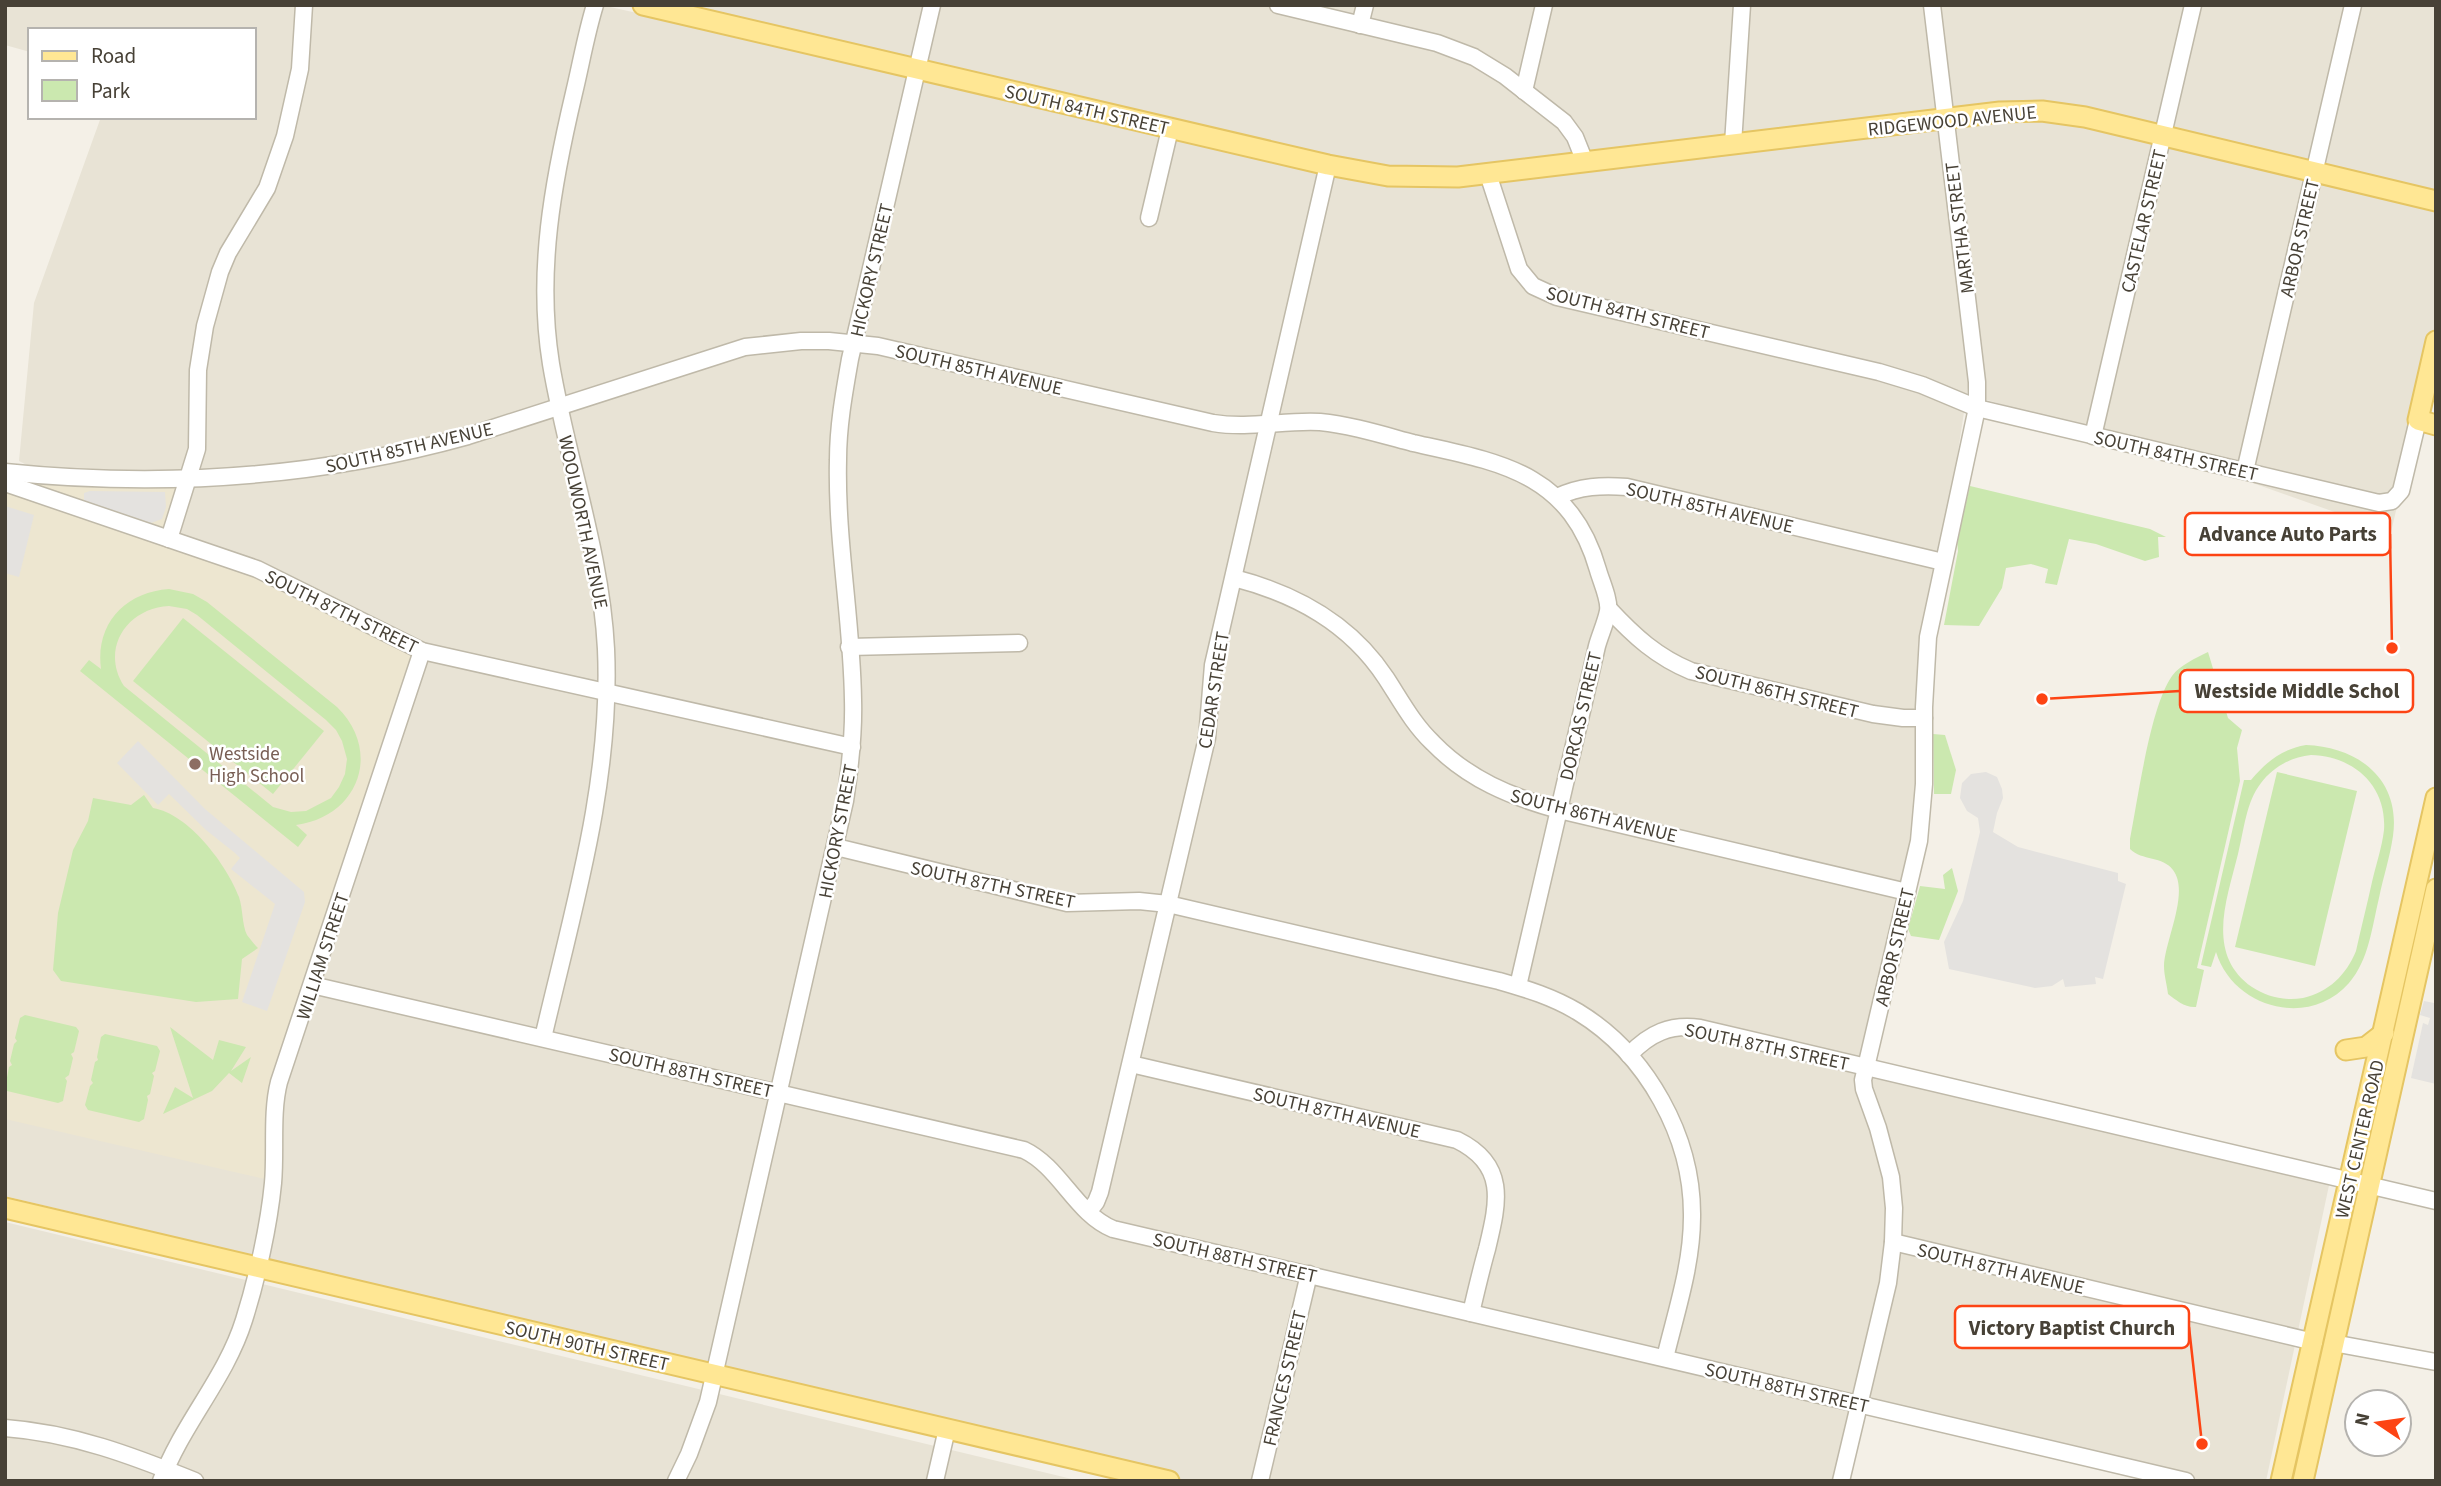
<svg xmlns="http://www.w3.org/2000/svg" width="2441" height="1486" viewBox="0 0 2441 1486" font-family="'Source Sans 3',sans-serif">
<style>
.residential{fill:#e8e3d5}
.education{fill:#ede6d0}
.green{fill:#cbe8af;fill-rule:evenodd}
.parking{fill:#e4e2df}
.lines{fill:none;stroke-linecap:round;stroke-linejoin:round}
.minor-casing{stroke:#bfb9a9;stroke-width:19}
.major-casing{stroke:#e5c563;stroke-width:23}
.minor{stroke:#fff;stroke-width:16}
.major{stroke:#ffe794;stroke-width:19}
.education-dot{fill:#8d6e63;stroke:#fff;stroke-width:2.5}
.labels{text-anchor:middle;stroke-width:5;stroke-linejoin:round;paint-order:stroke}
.street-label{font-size:19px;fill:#474136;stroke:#fff}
.education-label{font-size:19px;fill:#785e54;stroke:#fff;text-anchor:start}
.leader{fill:none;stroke:#fd4414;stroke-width:2.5}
.callout-dot{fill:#fd4414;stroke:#fff;stroke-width:2.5}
.callout{fill:#fff;stroke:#fd4414;stroke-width:2.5}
.callout-label{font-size:21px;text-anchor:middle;font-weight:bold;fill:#474136}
</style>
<rect width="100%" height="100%" fill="#f4f0e7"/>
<g class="residential">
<path d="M5,5H601L1253,149L646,5H2436V340L2391,532L2171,454L1977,397L1972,360L1936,595L1919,841L1865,1067L2331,1176L2266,1481H2187L1859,1404L1837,1481H1189L5,1196V1104L417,664L19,461L34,303L101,117H254V30H30V52L5,45Z"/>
<path d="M5,1222L1080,1481H5Z"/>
</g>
<path class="education" d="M5,472L188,479L169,538L240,562L422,651L279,1082L273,1181L5,1119Z"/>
<g class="green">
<path d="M1970,486L2150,529L2166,537H2158L2159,557L2145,561L2096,544L2069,539L2057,585L2045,583L2048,569L2031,564L2006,568L2002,588L1979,626L1944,625L1958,551L1957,540Z"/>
<path d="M169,589L193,594L207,602L337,707C383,752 358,817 296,825L307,835L298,847L80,671L89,660L101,669C95,624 125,592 169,589ZM169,606L187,609L197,615L326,720L336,730L342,741L347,759L345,774L339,787L331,798L306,811L291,812L273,807L124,686C100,649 127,608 169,606Z"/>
<path d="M183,618L324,731L273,794L133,681Z"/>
<path d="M2208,652L2228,718L2242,730L2237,748L2240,781L2197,968L2204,970L2196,1007C2185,1008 2176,1000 2168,994C2167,985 2164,975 2164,966C2165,940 2190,892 2173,870C2163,856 2142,861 2130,849V839C2138,799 2150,707 2172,676C2180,665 2196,658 2208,652Z"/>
<path d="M1933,734L1945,735L1956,770L1951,794H1934Z"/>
<path d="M2306,745C2358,747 2401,779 2393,836C2390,857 2383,878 2379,898C2372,927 2369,960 2349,983C2309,1029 2233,1008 2216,952L2211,967L2201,965L2244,780H2251C2266,762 2282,749 2306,745ZM2311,755C2353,756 2387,785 2384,830C2382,847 2376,865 2372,882C2367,905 2361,928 2356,951C2346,975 2329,992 2303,998C2284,1001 2267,997 2252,987C2205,954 2227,899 2238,854C2244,830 2246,802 2261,783C2273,767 2291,757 2311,755Z"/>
<path d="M2277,772L2357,791L2315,966L2235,947Z"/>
<path d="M144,795L153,808C189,814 227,865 239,897C243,909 242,925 247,935C250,939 254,944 258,948L242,959L238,999L196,1002L61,981L53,970L58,913L73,850L88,821L93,798L131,805Z"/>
<path d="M1952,868L1958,891L1939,940L1911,936L1908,929L1920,886L1945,889L1943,875Z"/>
<path d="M25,1015L76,1027L79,1031L74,1052L71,1054L73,1058L69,1075L65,1078L67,1081L63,1101L58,1103L7,1091L5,1088L9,1067L12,1065L10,1061L14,1044L17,1041L15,1038L20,1018Z"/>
<path d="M170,1027L213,1060L219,1040L246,1047L231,1071L251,1057L242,1083L229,1073L212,1091L163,1114L175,1087L193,1098Z"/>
<path d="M105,1034L157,1046L160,1051L155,1071L152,1073L154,1076L150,1094L147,1096L148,1100L144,1119L139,1122L88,1110L85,1105L90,1086L93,1083L91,1080L95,1062L98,1060L97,1057L101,1037Z"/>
</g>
<g class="parking">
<path d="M90,491L165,492L166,507L162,519L151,523L84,501V493Z"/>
<path d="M5,506L34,515L19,577L5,573Z"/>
<path d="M138,741L205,809L304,892L305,902L267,1011L242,1002L275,904L231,869L240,858L235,853L206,830L169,794L158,805L117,763Z"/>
<path d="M1986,772L1997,777L2002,789L2003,798L1997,813L1993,832L2018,847L2118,873V881L2126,884L2103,979L2095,977L2096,984L2065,987L2063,979L2052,986L2035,988L1949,969L1944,942L1963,901L1980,832L1978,818L1967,811L1960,798L1962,783L1971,774Z"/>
<path d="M2436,995V1084L2411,1078L2423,1023L2428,1025L2430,1018L2420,1015L2424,1001L2434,1003Z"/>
</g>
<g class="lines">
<defs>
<g id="minor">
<path d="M1278,5L1437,43L1474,57L1505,76L1564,122L1575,137L1585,162"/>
<path d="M1360,25L1365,5"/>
<path d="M1524,91L1544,5"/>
<path d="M1733,144L1742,5"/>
<path d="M1488,174L1519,269L1533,286L1557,297L1879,372L1922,385L1977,408L2379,503L2392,501L2401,491L2418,420"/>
<path d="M1149,218L1170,129"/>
<path d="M2093,436L2193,5"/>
<path d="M2245,471L2353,5"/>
<path d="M5,472C161,488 317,478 468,436L745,347L801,341H829L878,346L1213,423C1249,429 1284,420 1320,422C1351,425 1383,435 1413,443C1499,462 1570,472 1598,570C1601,581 1610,600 1608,611C1606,622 1600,635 1597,646L1518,986"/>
<path d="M5,483L257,569L422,651L852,747"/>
<path d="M1557,497C1580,486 1602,485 1627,487L1943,562"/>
<path d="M169,539L197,449L198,370L205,326L220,272L228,253L267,188L285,136L300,69L304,5"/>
<path d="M1234,578C1296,594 1350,623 1386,678C1401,701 1413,724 1433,743C1468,779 1511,797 1559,810L1907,892"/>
<path d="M1609,609C1634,636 1657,657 1691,671L1873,714L1903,718H1924"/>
<path d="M849,647L1019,643"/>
<path d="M836,847L1067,903L1139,901L1168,904L1499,981C1527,989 1553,997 1578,1012C1647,1054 1693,1137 1692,1217C1692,1265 1676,1312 1665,1358"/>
<path d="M312,985L1024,1150C1060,1167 1076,1214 1113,1229L2186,1481"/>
<path d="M543,1038C573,909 612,782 606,649C601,551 567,460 551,364C536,272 553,182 574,93C581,64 586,34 595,5"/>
<path d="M1629,1055C1650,1033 1670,1024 1700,1028L2436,1201"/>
<path d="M1131,1064L1457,1140C1508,1165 1498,1203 1487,1249C1481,1270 1476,1292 1471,1313"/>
<path d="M1089,1211L1096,1202L1100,1192L1207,738L1213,665L1328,165"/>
<path d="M1893,1242L2314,1342"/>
<path d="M2333,1343L2436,1362"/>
<path d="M5,1428C73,1433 133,1456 195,1481"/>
<path d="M161,1481C182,1424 226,1378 244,1320C257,1279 269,1225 273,1183C276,1151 271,1113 279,1082L422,651"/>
<path d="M676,1481L689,1454L708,1402L845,801C850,768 854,734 853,700C852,620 836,540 838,460C838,426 844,393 850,359L932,5"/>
<path d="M935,1481L947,1429"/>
<path d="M1260,1481L1309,1274"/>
<path d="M1841,1481L1888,1283L1893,1242L1894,1208L1891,1177L1878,1128L1864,1089L1863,1080L1919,841L1924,784V707L1928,637L1977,408V382L1932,5"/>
</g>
<g id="major">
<path d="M643,5L1328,165L1388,176L1458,177L2000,112L2042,111L2085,117L2436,201"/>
<path d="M2436,341L2418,420L2436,425"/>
<path d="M2346,1050L2366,1047L2384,1033"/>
<path d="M5,1208L1169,1481"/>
<path d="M2281,1481L2436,798"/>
<path d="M2303,1481L2436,889"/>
</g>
</defs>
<use href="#minor" class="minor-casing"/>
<use href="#major" class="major-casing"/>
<use href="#minor" class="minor"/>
<use href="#major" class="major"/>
</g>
<circle class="education-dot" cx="195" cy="764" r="7"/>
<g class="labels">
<g class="street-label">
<text transform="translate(1087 109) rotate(13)" y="7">SOUTH 84TH STREET</text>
<text transform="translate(1952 120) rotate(-6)" y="7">RIDGEWOOD AVENUE</text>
<text transform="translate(2143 221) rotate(-77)" y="7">CASTELAR STREET</text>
<text transform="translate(1959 228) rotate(-97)" y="7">MARTHA STREET</text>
<text transform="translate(2299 238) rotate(-77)" y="7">ARBOR STREET</text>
<text transform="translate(871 270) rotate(-77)" y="7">HICKORY STREET</text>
<text transform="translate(1628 312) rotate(14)" y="7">SOUTH 84TH STREET</text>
<text transform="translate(979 369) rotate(13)" y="7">SOUTH 85TH AVENUE</text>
<text transform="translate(409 447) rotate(-13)" y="7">SOUTH 85TH AVENUE</text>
<text transform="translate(2176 455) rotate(13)" y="7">SOUTH 84TH STREET</text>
<text transform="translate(1710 507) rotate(13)" y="7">SOUTH 85TH AVENUE</text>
<text transform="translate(584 522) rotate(78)" y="7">WOOLWORTH AVENUE</text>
<text transform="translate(342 611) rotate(26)" y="7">SOUTH 87TH STREET</text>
<text transform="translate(1213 690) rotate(-81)" y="7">CEDAR STREET</text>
<text transform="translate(1777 691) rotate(14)" y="7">SOUTH 86TH STREET</text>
<text transform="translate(1580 716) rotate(-77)" y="7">DORCAS STREET</text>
<text transform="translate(1594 815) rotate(14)" y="7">SOUTH 86TH AVENUE</text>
<text transform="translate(837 831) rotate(-79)" y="7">HICKORY STREET</text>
<text transform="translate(993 884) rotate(12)" y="7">SOUTH 87TH STREET</text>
<text transform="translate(1894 947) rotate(-77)" y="7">ARBOR STREET</text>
<text transform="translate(322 956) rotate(-72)" y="7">WILLIAM STREET</text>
<text transform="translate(1767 1046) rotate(12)" y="7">SOUTH 87TH STREET</text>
<text transform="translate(691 1072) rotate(13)" y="7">SOUTH 88TH STREET</text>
<text transform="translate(1337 1112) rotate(13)" y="7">SOUTH 87TH AVENUE</text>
<text transform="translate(2359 1139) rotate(-77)" y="7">WEST CENTER ROAD</text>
<text transform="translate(1235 1257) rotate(13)" y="7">SOUTH 88TH STREET</text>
<text transform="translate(2001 1268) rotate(13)" y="7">SOUTH 87TH AVENUE</text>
<text transform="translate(587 1345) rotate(13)" y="7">SOUTH 90TH STREET</text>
<text transform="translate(1284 1378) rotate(-77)" y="7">FRANCES STREET</text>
<text transform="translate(1787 1387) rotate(13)" y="7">SOUTH 88TH STREET</text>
</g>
<g class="education-label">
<text x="209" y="760">Westside<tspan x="209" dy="22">High School</tspan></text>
</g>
</g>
<path class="leader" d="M2392 648L2390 534M2042 699L2180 691M2202 1444L2189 1327"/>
<g class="callout-dot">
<circle cx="2392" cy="648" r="7"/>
<circle cx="2042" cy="699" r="7"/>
<circle cx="2202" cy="1444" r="7"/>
</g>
<g class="callout">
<rect x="2185" y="513" width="205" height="42" rx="7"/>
<rect x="2180" y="670" width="233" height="42" rx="7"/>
<rect x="1955" y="1306" width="234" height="42" rx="7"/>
</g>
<g class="callout-label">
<text x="2288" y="541">Advance Auto Parts</text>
<text x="2297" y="698">Westside Middle Schol</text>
<text x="2072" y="1335">Victory Baptist Church</text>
</g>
<rect width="2441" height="1486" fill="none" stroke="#474136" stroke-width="14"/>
<rect x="28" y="28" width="228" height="91" fill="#ffffff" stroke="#b5b3af" stroke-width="2"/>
<rect x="42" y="51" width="35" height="10" fill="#ffe794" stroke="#b5b3af" stroke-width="2"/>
<text x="91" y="63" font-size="21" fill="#474136">Road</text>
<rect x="42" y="80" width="35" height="21" fill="#cbe8af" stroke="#b5b3af" stroke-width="2"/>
<text x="91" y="98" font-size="21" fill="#474136">Park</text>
<g transform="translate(2378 1423) rotate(283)"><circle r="33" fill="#ffffff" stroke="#b5b3af" stroke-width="2"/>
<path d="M0-5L12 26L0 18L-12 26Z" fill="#fd4414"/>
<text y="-10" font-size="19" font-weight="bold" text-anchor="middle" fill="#474136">N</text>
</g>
</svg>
